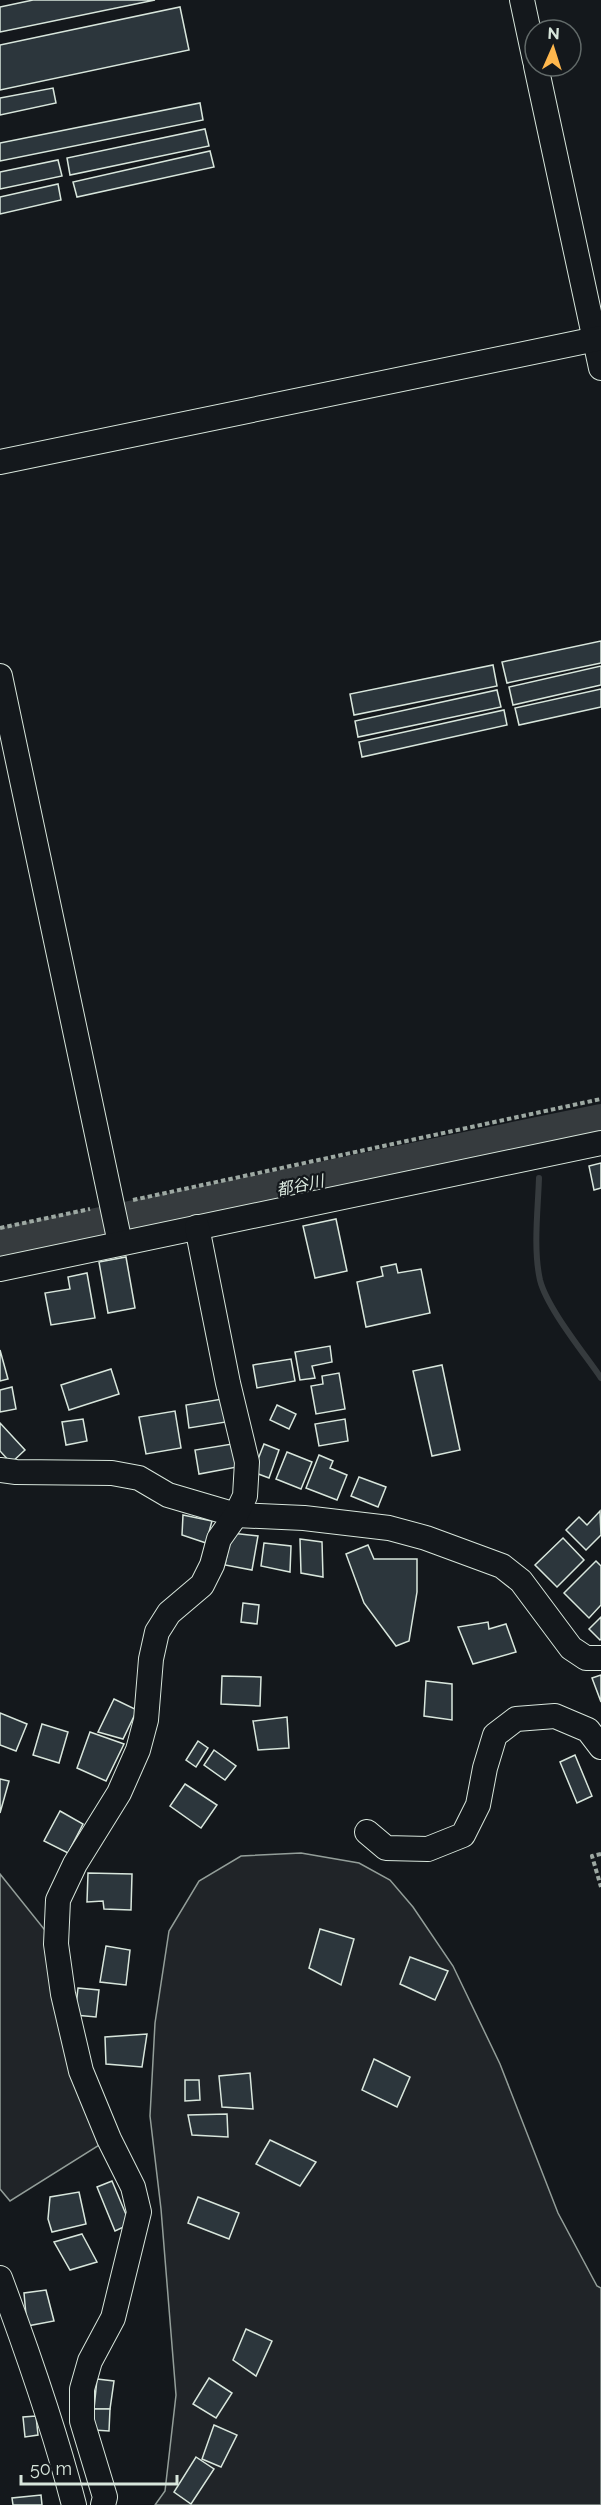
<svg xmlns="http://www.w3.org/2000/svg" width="601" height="2505" viewBox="0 0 601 2505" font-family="Raleway,'Noto Sans JP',sans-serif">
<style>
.green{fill:#202428;stroke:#939e99;stroke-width:1.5}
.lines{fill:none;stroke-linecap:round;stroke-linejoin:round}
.stream{stroke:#363b3e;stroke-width:6}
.river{stroke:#363b3e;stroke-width:38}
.building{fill:#2c363c;stroke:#d8e6dc;stroke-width:1.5}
.minor-casing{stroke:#d8e6dc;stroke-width:26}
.path{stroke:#9da8a2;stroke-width:4;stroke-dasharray:4.5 3;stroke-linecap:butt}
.minor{stroke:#14181c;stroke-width:24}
.labels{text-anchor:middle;stroke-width:4.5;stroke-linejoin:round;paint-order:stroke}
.water-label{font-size:16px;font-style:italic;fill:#d8e6dc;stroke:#14181c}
</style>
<rect width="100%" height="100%" fill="#14181c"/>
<g class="green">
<path d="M301,1853L359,1863L390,1880L413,1907L453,1966L500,2064L558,2213L597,2286L601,2288V2505H155L165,2491L176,2395L161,2209L150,2116L155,2023L169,1931L199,1881L241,1856Z"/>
<path d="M0,1874L56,1944L109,2139L10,2201L0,2189Z"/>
</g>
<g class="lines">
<path class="stream" d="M539,1178C538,1209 533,1249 540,1280C547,1308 584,1353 601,1378"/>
<path class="river" d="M0,1247L601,1123"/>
</g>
<g class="building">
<path d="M33,0H155L0,32V7Z"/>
<path d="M180,7L189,50L0,90V45Z"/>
<path d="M53,88L56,103L0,115V98Z"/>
<path d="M200,103L203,120L0,161V143Z"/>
<path d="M205,129L209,146L70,175L67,158Z"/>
<path d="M210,151L214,167L77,197L73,182Z"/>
<path d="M58,160L62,176L0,189V172Z"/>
<path d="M58,184L61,200L0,214V197Z"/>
<path d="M601,641V663L507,683L502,662Z"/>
<path d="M493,665L497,686L354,715L350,694Z"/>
<path d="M601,666V685L513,705L509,687Z"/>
<path d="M601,689V707L519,725L515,708Z"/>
<path d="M497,690L501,707L358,737L355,721Z"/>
<path d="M504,710L507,725L362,757L359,742Z"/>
<path d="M601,1163V1188L594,1190L589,1166Z"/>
<path d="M336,1219L347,1271L315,1278L303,1226Z"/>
<path d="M126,1257L135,1308L108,1313L99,1262Z"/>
<path d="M396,1264L398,1273L421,1269L430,1313L366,1327L357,1282L383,1276L381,1267Z"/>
<path d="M87,1273L95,1318L51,1325L45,1293L70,1289L68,1277Z"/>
<path d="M330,1346L332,1362L312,1366L315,1378L300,1380L295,1352Z"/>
<path d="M0,1350L8,1379L0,1381Z"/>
<path d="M291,1359L295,1381L257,1388L253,1365Z"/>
<path d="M442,1365L460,1450L432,1456L413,1371Z"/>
<path d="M111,1369L119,1394L69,1410L61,1385Z"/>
<path d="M339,1373L345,1409L316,1414L311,1386L323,1384L322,1376Z"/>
<path d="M12,1387L16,1409L0,1412V1390Z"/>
<path d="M222,1399L226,1422L189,1428L186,1405Z"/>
<path d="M277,1405L296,1414L289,1429L270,1420Z"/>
<path d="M175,1411L181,1448L146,1454L139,1417Z"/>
<path d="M83,1419L87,1441L66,1445L62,1422Z"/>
<path d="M345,1419L348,1441L319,1446L315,1424Z"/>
<path d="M0,1423L25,1450L11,1463L0,1451Z"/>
<path d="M232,1444L237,1467L199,1474L195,1450Z"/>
<path d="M264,1444L279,1450L269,1478L253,1472Z"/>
<path d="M287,1452L312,1462L301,1489L276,1479Z"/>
<path d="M319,1455L333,1461L330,1468L347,1475L337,1500L306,1488Z"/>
<path d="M359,1477L386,1487L378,1507L351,1496Z"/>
<path d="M600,1511L601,1535L586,1550L566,1530L579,1517L587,1525Z"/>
<path d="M183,1515L212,1521L206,1543L182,1535Z"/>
<path d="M231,1533L258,1536L252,1570L225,1565Z"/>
<path d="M563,1538L584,1560L557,1587L535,1565Z"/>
<path d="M300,1539L322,1542L323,1577L301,1573Z"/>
<path d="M264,1543L291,1546L290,1572L261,1566Z"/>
<path d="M368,1545L374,1559H417V1592L409,1641L396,1646L364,1603L346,1554Z"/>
<path d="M596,1561L601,1566V1605L589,1618L564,1593Z"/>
<path d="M243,1603L259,1605L257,1624L241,1622Z"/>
<path d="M601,1617V1639L600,1640L589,1629Z"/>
<path d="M488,1622L489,1629L506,1624L516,1652L473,1664L458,1627Z"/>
<path d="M601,1675V1702L592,1678Z"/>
<path d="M222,1676L261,1677L260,1706L221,1704Z"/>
<path d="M426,1681L452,1684V1720L424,1716Z"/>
<path d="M114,1699L137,1710L123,1739L98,1732Z"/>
<path d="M0,1713L27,1724L16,1751L0,1745Z"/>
<path d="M287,1717L289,1748L258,1750L253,1721Z"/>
<path d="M42,1724L68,1732L59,1763L33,1755Z"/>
<path d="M90,1732L124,1744L106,1781L77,1768Z"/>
<path d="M198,1741L208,1748L196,1767L186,1760Z"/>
<path d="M214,1750L236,1766L225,1780L204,1765Z"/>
<path d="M575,1755L592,1796L577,1803L560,1762Z"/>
<path d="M0,1779L9,1781L0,1813Z"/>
<path d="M185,1784L217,1805L201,1828L170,1806Z"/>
<path d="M60,1811L83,1824L68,1853L44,1841Z"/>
<path d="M88,1873L132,1874L131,1910L104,1909L103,1901L87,1902Z"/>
<path d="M320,1929L354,1939L341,1985L309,1968Z"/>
<path d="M106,1946L130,1950L126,1985L100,1982Z"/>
<path d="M410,1957L448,1971L435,2000L400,1984Z"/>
<path d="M78,1988L99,1990L96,2017L75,2015Z"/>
<path d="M147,2034L142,2067L106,2064L105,2037Z"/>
<path d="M374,2059L410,2077L397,2107L362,2090Z"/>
<path d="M250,2073L253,2109L222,2107L219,2076Z"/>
<path d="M185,2080H199L200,2100L185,2101Z"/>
<path d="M227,2114L228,2137L192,2135L188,2115Z"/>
<path d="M270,2140L316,2162L300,2186L256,2164Z"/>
<path d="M112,2181L130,2224L115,2231L97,2187Z"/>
<path d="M79,2192L86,2224L52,2232L48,2219L50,2197Z"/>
<path d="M198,2197L239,2213L229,2239L188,2223Z"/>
<path d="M82,2234L97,2262L70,2270L54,2242Z"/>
<path d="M46,2290L54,2321L27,2326L24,2293Z"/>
<path d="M246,2329L272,2341L256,2376L233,2360Z"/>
<path d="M209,2378L232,2393L216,2418L193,2404Z"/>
<path d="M97,2379L114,2381L110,2409H94Z"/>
<path d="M94,2409H110L109,2431L94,2430Z"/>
<path d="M36,2416L38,2435L25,2437L23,2417Z"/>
<path d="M214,2425L237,2435L221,2467L202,2459Z"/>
<path d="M196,2457L214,2469L191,2504L174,2492Z"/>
<path d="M41,2495L42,2505H13L12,2498Z"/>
</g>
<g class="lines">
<defs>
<g id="minor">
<path d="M522,0L535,61"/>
<path d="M536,66L601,368"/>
<path d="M0,462L601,338"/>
<path d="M0,676L120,1243"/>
<path d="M0,1269L601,1143"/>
<path d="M0,1470L16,1472L112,1473L139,1478L168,1495L236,1515L304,1518L389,1528L426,1538L502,1566L521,1581L571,1648L586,1658H601"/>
<path d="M367,1832L386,1848L428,1849L463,1835L478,1805L485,1768L495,1735L516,1719L555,1716L588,1730L601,1747"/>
<path d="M0,2278C28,2353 54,2427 74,2505"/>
<path d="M103,2505L105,2497L82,2421V2389L90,2361L113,2318L139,2212L133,2187L109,2139L81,2071L63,1994L56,1944L58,1900L75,1864L119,1793L138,1750L146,1720L151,1659L157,1632L169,1613L202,1585L212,1565L219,1539L236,1515L245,1496L247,1462L228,1383L197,1227"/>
</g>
</defs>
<use href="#minor" class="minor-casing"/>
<g class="path">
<path d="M133,1200L601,1099"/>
<path d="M0,1228L90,1209"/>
<path d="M601,1854L592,1856L601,1887"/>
</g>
<use href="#minor" class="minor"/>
</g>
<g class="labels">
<g class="water-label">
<text transform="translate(300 1185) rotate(-12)" y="6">都谷川</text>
</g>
</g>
<g transform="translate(553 48) rotate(3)"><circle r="28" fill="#14181c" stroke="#626a69" stroke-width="1.5"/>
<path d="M0-4.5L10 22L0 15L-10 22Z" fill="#ffb74d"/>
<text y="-9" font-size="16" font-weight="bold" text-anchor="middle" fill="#d8e6dc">N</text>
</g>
<path d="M21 2475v9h156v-9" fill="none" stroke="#d8e6dc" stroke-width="3"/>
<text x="30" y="2475" font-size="18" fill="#d8e6dc" stroke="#14181c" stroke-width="4.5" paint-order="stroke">50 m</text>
</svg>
